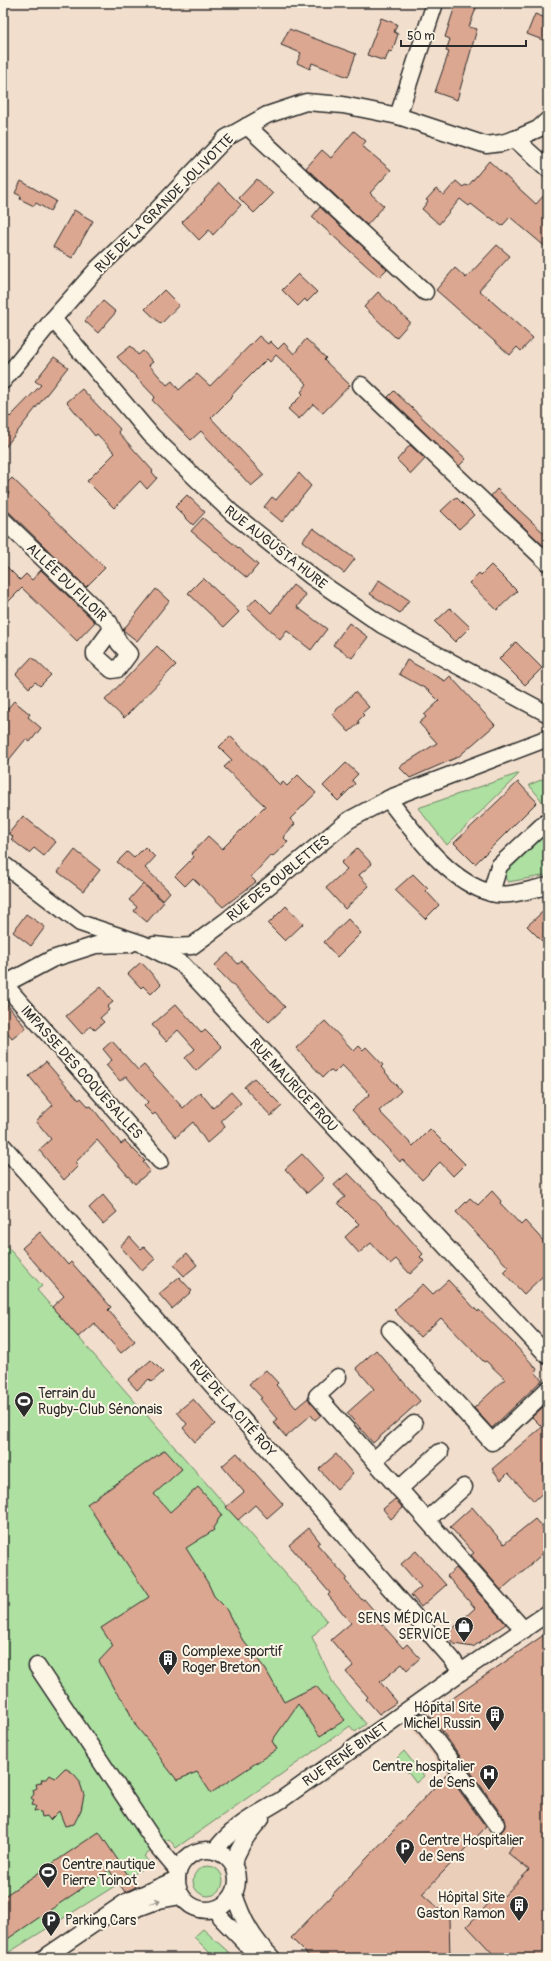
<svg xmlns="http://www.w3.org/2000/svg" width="551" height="1961" viewBox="0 0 551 1961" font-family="Pangolin,sans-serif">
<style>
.built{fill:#ebceba}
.green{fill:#ade0a1;stroke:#6c8666}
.building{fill:#dca791;stroke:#2b2b2b}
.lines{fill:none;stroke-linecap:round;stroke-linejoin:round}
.minor-casing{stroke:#2b2b2b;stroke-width:19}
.minor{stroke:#fcf5e5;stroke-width:16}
.oneway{stroke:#949088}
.labels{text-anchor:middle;stroke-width:4;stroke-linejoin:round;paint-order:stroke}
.street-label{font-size:14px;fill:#2b2b2b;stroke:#fcf5e5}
.poi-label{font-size:14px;fill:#2b2b2b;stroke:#fcf5e5;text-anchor:start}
</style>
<rect width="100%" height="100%" fill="#f2decc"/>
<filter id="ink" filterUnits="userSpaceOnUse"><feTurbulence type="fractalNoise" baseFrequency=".025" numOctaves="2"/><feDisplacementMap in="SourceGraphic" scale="8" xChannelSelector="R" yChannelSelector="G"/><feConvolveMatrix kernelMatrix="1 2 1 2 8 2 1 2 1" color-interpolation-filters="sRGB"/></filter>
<g filter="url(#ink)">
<path class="built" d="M532,1643L548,1958H311L291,1938L447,1774L412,1729Z"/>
<g class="green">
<path d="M520,773L447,845L418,808Z"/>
<path d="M548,777V811L539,797L529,785Z"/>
<path d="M548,820V875L508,882L502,873Z"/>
<path d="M3,1242L42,1286L37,1290L327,1621L312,1637L334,1685L366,1724L355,1732L350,1726L176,1848L169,1839L144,1856L150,1864L3,1956Z"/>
<path d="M404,1751L424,1776L416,1783L397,1758Z"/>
<circle cx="208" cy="1881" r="15"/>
<path d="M203,1929L235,1958H215L194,1937Z"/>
</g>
<g class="building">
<path d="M456,3H478L469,27L477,29L457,100L435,92L449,52L446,51L450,39L445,37Z"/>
<path d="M535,14L548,19V42L527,34Z"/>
<path d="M381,18L397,24L394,32L398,34L392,52L389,51L385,61L367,55Z"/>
<path d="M289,29L356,54L348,77L312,63L310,69L297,63L301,53L281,45Z"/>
<path d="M354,131L366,141L362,146L391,170L370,193L384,206L367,225L306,168L322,150L331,158Z"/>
<path d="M489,161L536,204L548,191V249L510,217L502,226L490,217L489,218L471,204L469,206L460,199L439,224L422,209L428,201L426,200L436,189L444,195L456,181L463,187L465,185L468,186Z"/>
<path d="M257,179L273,194L254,213L239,198Z"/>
<path d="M21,181L56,201L50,211L36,203L34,206L20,199L21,196L15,193Z"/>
<path d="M219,183L241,205L213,235L209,230L199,240L182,222L205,200L204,199Z"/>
<path d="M320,207L387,269L379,277L312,217Z"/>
<path d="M74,210L93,221L72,258L53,247Z"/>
<path d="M497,245L510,256L479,290L533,338L521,351L517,347L510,355L436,290L455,268L466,278Z"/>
<path d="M298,274L317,292L307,302L305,299L298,306L282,290Z"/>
<path d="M164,290L179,305L161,324L145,309Z"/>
<path d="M378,292L410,322L396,338L364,307Z"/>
<path d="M103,301L116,312L98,333L85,321Z"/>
<path d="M259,336L268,344L270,341L278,349L284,343L294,354L306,339L326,358L324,360L350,385L323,413L313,404L299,419L288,409L303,394L301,392L307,384L276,355L270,362L267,359L244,382L232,395L233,396L211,418L264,475L251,486L201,431L191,440L152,400L155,397L117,357L131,346L138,355L143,351L153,362L149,365L167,385L172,381L179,390L197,374L210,386Z"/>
<path d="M54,357L68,367L3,450V410L10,417L41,385L35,381Z"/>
<path d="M82,389L120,429L118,432L153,471L152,472L157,478L147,489L140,481L114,508L87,481L115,453L97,434L95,436L67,402Z"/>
<path d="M394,391L466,459L459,466L388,397Z"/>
<path d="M410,445L425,459L411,474L397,460Z"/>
<path d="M299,473L311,486L282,522L264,507L272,497L276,500Z"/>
<path d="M12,478L105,568L86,587L3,506V499L9,493L3,487Z"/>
<path d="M497,489L548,537V550L491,496Z"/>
<path d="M187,495L205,512L193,525L175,507Z"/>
<path d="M456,497L474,515L459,529L441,511Z"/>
<path d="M203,518L258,565L247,578L191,531Z"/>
<path d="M313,528L355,559L344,573L302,541Z"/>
<path d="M3,563L20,580L26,574L32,580L41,570L95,622L77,641L22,588L3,607Z"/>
<path d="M491,565L517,591L497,610L469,583L479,573L481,575Z"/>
<path d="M203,578L239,612L224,627L188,593Z"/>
<path d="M379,580L409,600L400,613L370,594Z"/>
<path d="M293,585L306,595L297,607L327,629L311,650L287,631L280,640L247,608L256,598L271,613Z"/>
<path d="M156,589L169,601L137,641L123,630Z"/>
<path d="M450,608L470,627L455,642L435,622Z"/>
<path d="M349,623L368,637L352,658L333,645Z"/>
<path d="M516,642L542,668L525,685L499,659Z"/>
<path d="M157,646L176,665L124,718L105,700Z"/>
<path d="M32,657L51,675L40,686L35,682L29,688L16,674Z"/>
<path d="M407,660L445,681L450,676L495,725L458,757L410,778L399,767L437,743L419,723L426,717L424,715L439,701L428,690L399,674Z"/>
<path d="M355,692L369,707L362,713L364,715L358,721L359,723L349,732L332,714Z"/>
<path d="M14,701L30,714L28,717L41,728L30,742L26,739L3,767V714Z"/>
<path d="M230,736L280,785L283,782L287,786L298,775L316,793L290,819L295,824L283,837L288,842L272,857L271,855L251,877L256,882L223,907L193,878L185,886L175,876L194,857L191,854L208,836L222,849L265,806L224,767L232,760L219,747Z"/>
<path d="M346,763L358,774L352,780L355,784L338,801L323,786Z"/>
<path d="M518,782L537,802L475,864L454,843Z"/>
<path d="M23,816L56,842L44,856L34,848L29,853L11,839L13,837L9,833Z"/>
<path d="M145,847L155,857L145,868L170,892L163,900L117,862L127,852L134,858Z"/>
<path d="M357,848L372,864L359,875L369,886L345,909L326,888L347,869L341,863Z"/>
<path d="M75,850L100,870L83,891L58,872Z"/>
<path d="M413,874L428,889L426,891L439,905L425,919L395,890Z"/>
<path d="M143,884L164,902L147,922L134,911L137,907L129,900Z"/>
<path d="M286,906L303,924L285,941L268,924Z"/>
<path d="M548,907V947L527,926Z"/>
<path d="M26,914L45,927L31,946L13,932Z"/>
<path d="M348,919L361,933L337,957L324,942Z"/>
<path d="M228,953L238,964L242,961L285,1007L269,1022L214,966Z"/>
<path d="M141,962L161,984L151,994L143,986L141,988L128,974Z"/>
<path d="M101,987L113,1002L107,1007L109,1010L100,1018L104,1022L95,1030L91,1026L82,1034L66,1016Z"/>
<path d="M3,999L26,1028L12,1039L3,1028Z"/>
<path d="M176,1004L202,1033L205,1030L222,1047L196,1071L185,1058L195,1049L178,1030L166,1041L152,1025Z"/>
<path d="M325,1021L354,1051L359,1046L363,1050L366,1047L383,1065L381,1067L401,1091L379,1111L413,1146L430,1129L465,1164L453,1176L440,1162L422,1180L402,1159L400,1162L352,1110L370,1094L342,1065L334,1073L330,1070L323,1077L296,1048Z"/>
<path d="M112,1041L138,1070L144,1065L183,1108L200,1092L213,1108L231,1092L241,1103L221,1121L225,1127L207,1143L193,1122L176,1137L155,1113L153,1115L144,1106L148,1102L126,1076L120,1081L106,1065L112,1060L103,1049Z"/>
<path d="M46,1062L79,1100L81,1098L89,1107L91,1106L121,1144L125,1141L145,1161L143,1162L150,1171L135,1184L97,1140L75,1163L78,1166L64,1180L39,1150L51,1139L36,1121L53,1105L29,1076Z"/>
<path d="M254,1078L282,1106L271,1116L244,1087Z"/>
<path d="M302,1154L324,1178L307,1193L285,1169Z"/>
<path d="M348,1173L388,1214L423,1254L420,1257L424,1261L410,1274L396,1259L390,1264L371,1243L359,1253L345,1237L359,1224L338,1203L345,1197L334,1185Z"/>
<path d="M492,1191L501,1201L500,1203L521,1225L525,1221L548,1246V1271L524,1294L503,1272L508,1267L456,1212L470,1198L478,1205Z"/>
<path d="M103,1195L117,1212L103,1224L89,1208Z"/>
<path d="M40,1232L68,1265L71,1262L111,1307L108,1310L135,1341L121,1353L94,1323L78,1337L52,1307L64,1296L22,1248Z"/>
<path d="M130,1237L141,1249L144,1247L155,1259L142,1271L120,1246Z"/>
<path d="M187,1253L197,1265L184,1276L174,1265Z"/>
<path d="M179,1277L192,1291L172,1309L159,1294Z"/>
<path d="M448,1280L478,1312L479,1310L514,1344L537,1369L535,1372L542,1380L492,1428L474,1408L505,1379L486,1361L484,1362L441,1318L420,1337L394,1310L423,1284L433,1294Z"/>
<path d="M376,1350L420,1401L373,1443L347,1413L374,1389L356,1368Z"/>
<path d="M151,1360L163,1372L152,1382L149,1379L137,1390L128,1380Z"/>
<path d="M266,1370L278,1383L276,1385L296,1408L308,1398L321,1415L315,1420L311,1415L286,1437L273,1422L277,1419L260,1399L262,1398L249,1384Z"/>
<path d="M193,1399L215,1424L195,1442L183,1428L187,1424L177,1412Z"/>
<path d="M544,1406L548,1410V1488L534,1501L508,1473L501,1480L492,1469L542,1427L532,1417Z"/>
<path d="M165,1450L182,1469L154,1494L170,1512L198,1487L222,1514L213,1528L214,1530L186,1548L208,1583L214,1596L225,1607L242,1639L266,1670L284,1702L316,1686L345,1720L320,1736L298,1704L272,1741L277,1749L211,1793L197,1772L177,1780L162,1761L154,1748L136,1726L124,1701L115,1691L99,1661L113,1646L101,1628L149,1597L87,1504Z"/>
<path d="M237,1453L283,1504L267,1518L255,1505L238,1520L226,1507L244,1492L222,1466Z"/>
<path d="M336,1454L353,1474L337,1489L319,1469Z"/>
<path d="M395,1499L403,1508L391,1519L383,1509Z"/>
<path d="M472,1507L504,1544L535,1519L548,1534V1549L501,1590L471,1555L474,1553L450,1527Z"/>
<path d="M309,1528L320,1542L317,1544L347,1578L345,1580L362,1600L364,1599L382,1620L380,1622L403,1648L407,1644L420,1658L407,1670L402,1664L380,1682L397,1702L379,1714L366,1699L368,1697L346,1672L353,1666L331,1640L351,1623L328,1595L330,1593L289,1545Z"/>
<path d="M416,1551L446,1585L421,1607L411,1595L421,1587L401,1564Z"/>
<path d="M456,1568L506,1624L473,1647L454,1644L446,1635L475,1608L447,1576Z"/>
<path d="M548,1632V1958H497L467,1926L495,1897L496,1899L501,1894L504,1896L529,1870L508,1853L513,1845L501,1832L505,1827L504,1818L467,1767L461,1764L462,1759L430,1714Z"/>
<path d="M65,1768L73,1773L79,1780L84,1795L81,1810L74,1824L65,1826L59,1811L50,1820L47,1816L42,1817L41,1812L34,1811L36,1806L32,1805L34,1800L31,1798L34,1794L33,1790L37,1788L36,1784L41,1783L42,1779H47L50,1775L55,1778Z"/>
<path d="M450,1771L451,1779L486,1827L422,1894L449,1918L450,1958H311L291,1938Z"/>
<path d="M99,1832L136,1887L125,1892L109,1870L3,1942V1897Z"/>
</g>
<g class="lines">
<defs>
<g id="minor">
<path d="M398,116L435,3"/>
<path d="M247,126L425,292"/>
<path d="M515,139L548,169"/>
<path d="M53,319L151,435L232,513L312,577L382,625L548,714"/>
<path d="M3,381L53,319L98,268L135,233L226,138L267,115L306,102L343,105L398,116L486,145L502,143L515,139L538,129L548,120"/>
<path d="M361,385L548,563"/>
<path d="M3,520L109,622L119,643L129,654L118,669L112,670L95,655V652L112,629"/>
<path d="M388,799C415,833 447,881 491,893C508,898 531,889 548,886"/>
<path d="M3,864L80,923L143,944L182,964L548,1356"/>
<path d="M491,893L499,866L547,821"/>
<path d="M154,945L172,947L192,946L226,921L349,820L390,798L548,738"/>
<path d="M4,984L160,1161"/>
<path d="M3,985L52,959L96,945L130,944"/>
<path d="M3,1146L452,1659L461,1672"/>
<path d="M390,1330L492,1442L548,1389"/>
<path d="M338,1377L317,1396L524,1630"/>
<path d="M374,1460L414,1424"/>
<path d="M399,1489L440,1452"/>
<path d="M427,1520L464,1487"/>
<path d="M37,1666L158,1847L178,1871"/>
<path d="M422,1722L452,1762"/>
<path d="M459,1773L496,1824"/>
<circle cx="207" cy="1880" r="30"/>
<path d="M215,1851C230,1828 258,1814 281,1800L461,1672L548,1613"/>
<path d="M233,1864C239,1847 248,1832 261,1819"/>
<path d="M234,1894C243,1921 252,1938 272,1958"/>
<path d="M217,1909L220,1917L255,1953"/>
<path d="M127,1912L159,1900L181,1896"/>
<path d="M44,1958L126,1902L177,1879"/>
</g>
</defs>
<use href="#minor" class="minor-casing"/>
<use href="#minor" class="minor"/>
</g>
<defs><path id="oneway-shaft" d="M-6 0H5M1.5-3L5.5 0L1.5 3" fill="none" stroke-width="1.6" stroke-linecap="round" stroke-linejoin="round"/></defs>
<use class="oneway" href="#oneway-shaft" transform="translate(155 1902) rotate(-17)"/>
</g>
<defs>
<symbol id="stadium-pin" viewBox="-11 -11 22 30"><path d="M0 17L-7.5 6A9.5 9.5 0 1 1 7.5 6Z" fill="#2b2b2b" stroke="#fcf5e5"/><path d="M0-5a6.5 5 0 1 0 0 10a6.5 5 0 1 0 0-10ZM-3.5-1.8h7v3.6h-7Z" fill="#fff"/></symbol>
<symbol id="shop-pin" viewBox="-11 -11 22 30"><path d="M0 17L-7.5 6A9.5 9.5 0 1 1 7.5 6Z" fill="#2b2b2b" stroke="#fcf5e5"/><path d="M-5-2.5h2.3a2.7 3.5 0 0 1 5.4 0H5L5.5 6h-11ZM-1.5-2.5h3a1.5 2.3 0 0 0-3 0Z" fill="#fff"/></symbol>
<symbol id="building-pin" viewBox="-11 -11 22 30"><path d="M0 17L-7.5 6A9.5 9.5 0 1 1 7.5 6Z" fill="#2b2b2b" stroke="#fcf5e5"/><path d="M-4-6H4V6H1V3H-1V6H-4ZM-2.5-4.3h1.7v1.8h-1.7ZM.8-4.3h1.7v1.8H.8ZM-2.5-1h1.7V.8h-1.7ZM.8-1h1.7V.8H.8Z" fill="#fff"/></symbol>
<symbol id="hospital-pin" viewBox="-11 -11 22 30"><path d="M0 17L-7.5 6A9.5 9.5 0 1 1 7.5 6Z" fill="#2b2b2b" stroke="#fcf5e5"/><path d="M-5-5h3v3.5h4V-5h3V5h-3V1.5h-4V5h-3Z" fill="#fff"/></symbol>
<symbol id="parking-pin" viewBox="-11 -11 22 30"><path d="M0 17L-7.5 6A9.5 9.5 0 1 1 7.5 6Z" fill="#2b2b2b" stroke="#fcf5e5"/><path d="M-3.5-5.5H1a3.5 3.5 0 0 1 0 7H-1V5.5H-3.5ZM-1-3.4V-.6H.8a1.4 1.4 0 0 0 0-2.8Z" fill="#fff"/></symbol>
</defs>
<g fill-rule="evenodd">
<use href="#stadium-pin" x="13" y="1390" width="22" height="30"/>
<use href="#shop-pin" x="453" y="1615" width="22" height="30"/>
<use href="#building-pin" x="157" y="1648" width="22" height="30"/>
<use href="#building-pin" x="484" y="1704" width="22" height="30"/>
<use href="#hospital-pin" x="478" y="1763" width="22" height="30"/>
<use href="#parking-pin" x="394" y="1837" width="22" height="30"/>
<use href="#stadium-pin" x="37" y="1861" width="22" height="30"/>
<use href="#building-pin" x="508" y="1894" width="22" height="30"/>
<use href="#parking-pin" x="40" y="1909" width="22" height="30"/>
</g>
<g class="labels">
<g class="street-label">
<text transform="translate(164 203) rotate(-45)" y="5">RUE DE LA GRANDE JOLIVOTTE</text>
<text transform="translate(276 547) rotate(38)" y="5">RUE AUGUSTA HURE</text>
<text transform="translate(67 582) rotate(44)" y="5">ALLÉE DU FILOIR</text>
<text transform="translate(278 878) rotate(-39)" y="5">RUE DES OUBLETTES</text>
<text transform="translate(82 1072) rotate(48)" y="5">IMPASSE DES COQUESALLES</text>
<text transform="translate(294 1085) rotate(47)" y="5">RUE MAURICE PROU</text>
<text transform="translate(233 1408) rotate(49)" y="5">RUE DE LA CITÉ ROY</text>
<text transform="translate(345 1754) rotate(-35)" y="5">RUE RENÉ BINET</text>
</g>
<g class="poi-label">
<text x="38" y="1398">Terrain du<tspan x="38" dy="16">Rugby-Club Sénonais</tspan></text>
<text x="450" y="1623" text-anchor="end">SENS MÉDICAL<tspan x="450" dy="16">SERVICE</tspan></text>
<text x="182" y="1656">Complexe sportif<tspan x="182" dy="16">Roger Breton</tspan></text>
<text x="481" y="1712" text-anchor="end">Hôpital Site<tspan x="481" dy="16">Michel Russin</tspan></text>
<text x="475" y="1771" text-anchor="end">Centre hospitalier<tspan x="475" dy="16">de Sens</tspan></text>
<text x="419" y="1845">Centre Hospitalier<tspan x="419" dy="16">de Sens</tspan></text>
<text x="62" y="1869">Centre nautique<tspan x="62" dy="16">Pierre Toinot</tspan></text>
<text x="505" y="1902" text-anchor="end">Hôpital Site<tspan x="505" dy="16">Gaston Ramon</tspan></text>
<text x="65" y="1925">Parking Cars</text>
</g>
</g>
<rect width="551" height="1961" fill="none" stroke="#fcf5e5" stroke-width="16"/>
<rect x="8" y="8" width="535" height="1945" fill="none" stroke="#2b2b2b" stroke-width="1.5" filter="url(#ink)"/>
<path d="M401 40v6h125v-6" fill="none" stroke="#2b2b2b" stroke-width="2"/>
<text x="407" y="40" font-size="12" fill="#2b2b2b" stroke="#fcf5e5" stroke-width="3" paint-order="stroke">50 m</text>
</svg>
